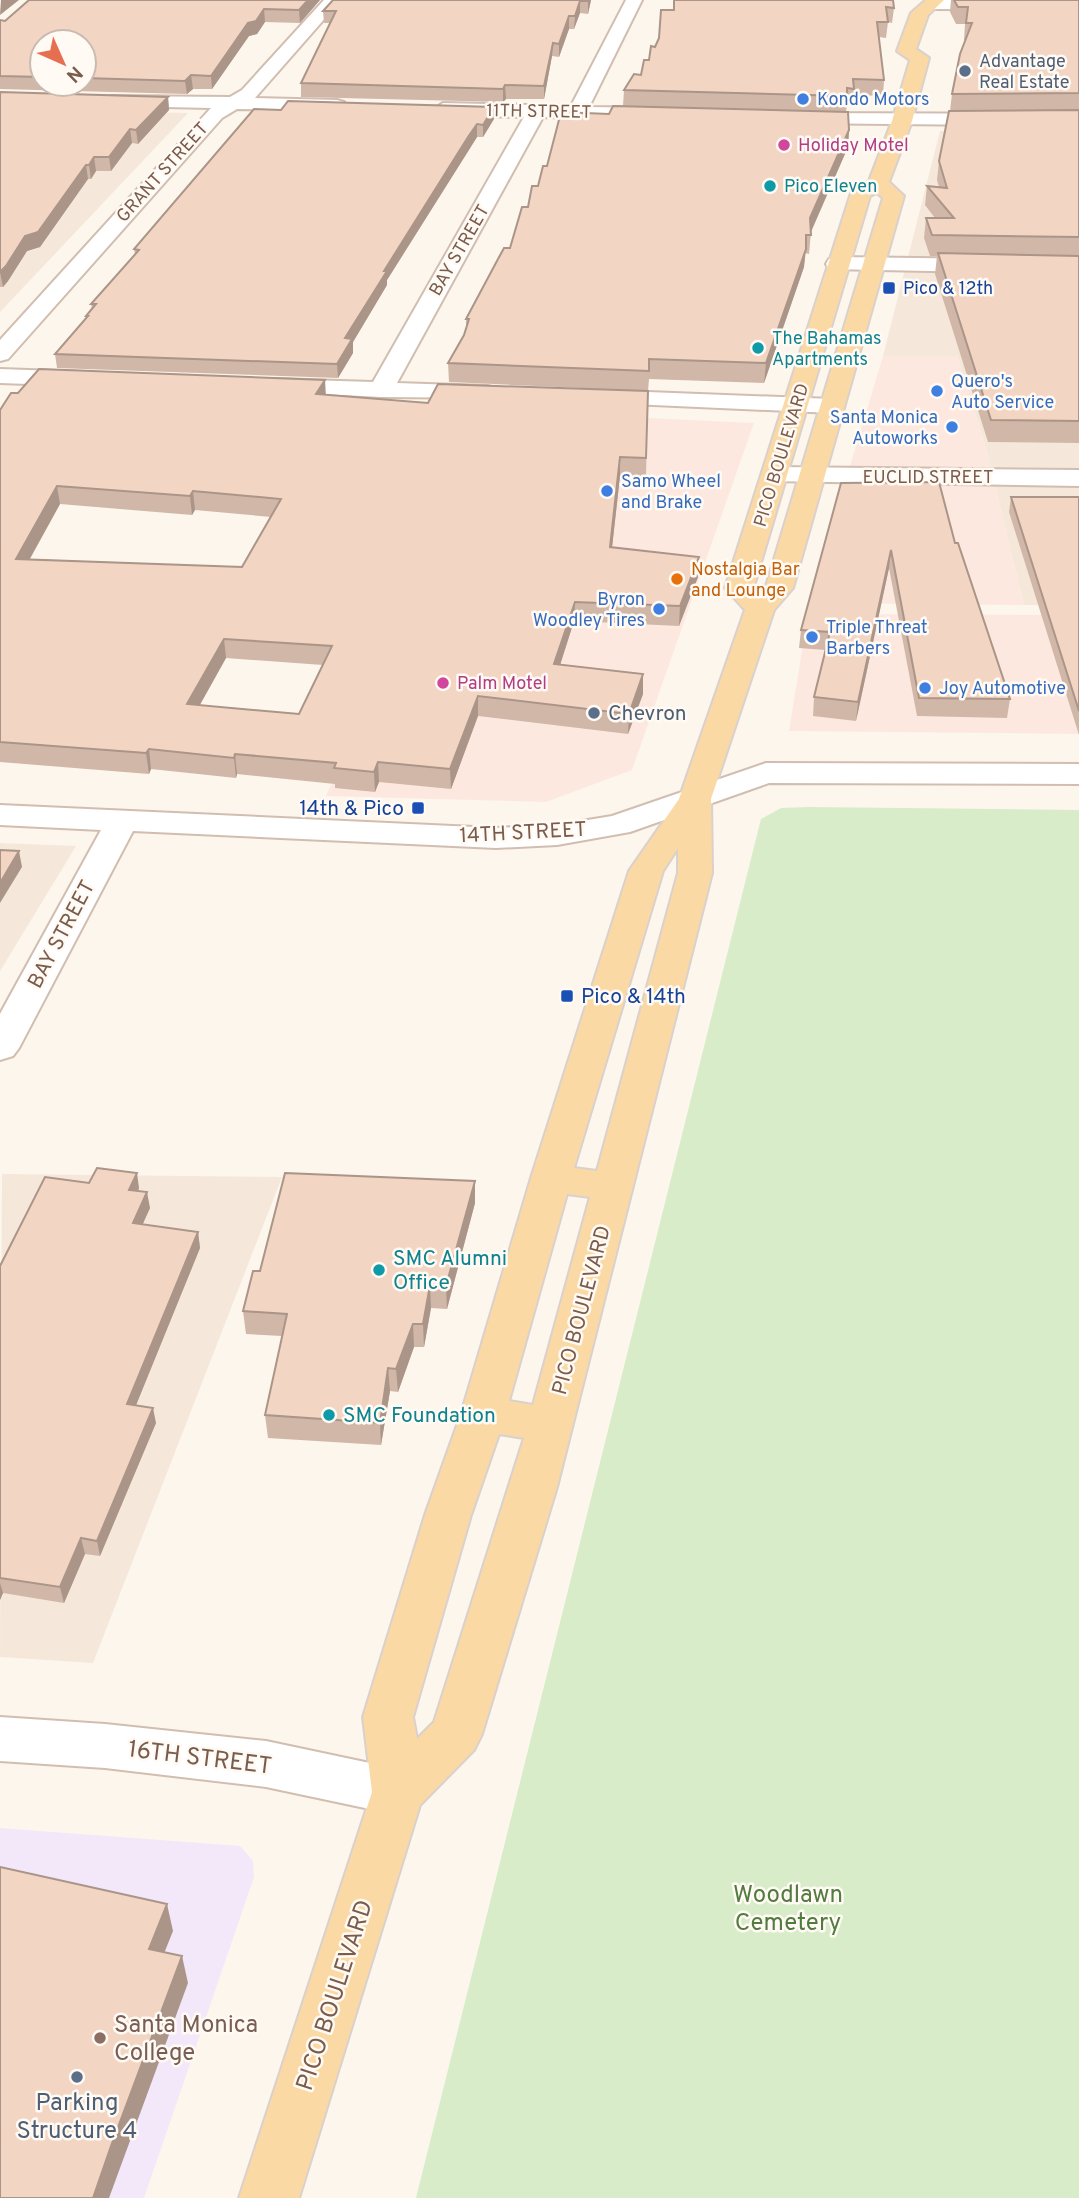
<svg xmlns="http://www.w3.org/2000/svg" width="1079" height="2198" viewBox="0 0 1079 2198" font-family="Overpass,sans-serif">
<style>
.residential{fill:#f5e8da}
.commercial{fill:#fde8e0}
.education{fill:#f3e8fa}
.green{fill:#d8ecc9}
.lines{fill:none;stroke-linecap:round;stroke-linejoin:round}
.minor-casing{stroke:#d1beb0;stroke-width:4}
.major-casing{stroke:#dad1cd;stroke-width:4}
.minor{fill:#fff;fill-rule:evenodd}
.major{fill:#fbd9a5;fill-rule:evenodd}
.wall{fill:#d1b7a8;fill-rule:evenodd}
.shaded-wall{fill:#aa9588}
.building{fill:#f3d5c3;stroke:#aa9588;stroke-width:2;fill-rule:evenodd}
.service-dot{fill:#5c6f8a;stroke:#fffaf3;stroke-width:2.5}
.shop-dot{fill:#3f7fe0;stroke:#fffaf3;stroke-width:2.5}
.hotel-dot{fill:#d1479c;stroke:#fffaf3;stroke-width:2.5}
.culture-dot{fill:#0f9aa8;stroke:#fffaf3;stroke-width:2.5}
.transit-dot{fill:#1a4fb4;stroke:#fffaf3;stroke-width:2.5}
.food-dot{fill:#e8710a;stroke:#fffaf3;stroke-width:2.5}
.education-dot{fill:#8d6e63;stroke:#fffaf3;stroke-width:2.5}
.labels{text-anchor:middle;stroke-width:5;stroke-linejoin:round;paint-order:stroke}
.far-service-label{font-size:18px;fill:#4e5e75;stroke:#fffaf3;text-anchor:start}
.far-shop-label{font-size:18px;fill:#366cbe;stroke:#fffaf3;text-anchor:start}
.far-street-label{font-size:18px;fill:#7a5c4d;stroke:#fffaf3}
.far-hotel-label{font-size:18px;fill:#b23c85;stroke:#fffaf3;text-anchor:start}
.far-culture-label{font-size:18px;fill:#0d838f;stroke:#fffaf3;text-anchor:start}
.far-transit-label{font-size:18px;fill:#164399;stroke:#fffaf3;text-anchor:start}
.far-food-label{font-size:18px;fill:#c56008;stroke:#fffaf3;text-anchor:start}
.service-label{font-size:21px;fill:#4e5e75;stroke:#fffaf3;text-anchor:start}
.transit-label{font-size:21px;fill:#164399;stroke:#fffaf3;text-anchor:end}
.street-label{font-size:21px;fill:#7a5c4d;stroke:#fffaf3}
.culture-label{font-size:21px;fill:#0d838f;stroke:#fffaf3;text-anchor:start}
.near-street-label{font-size:24px;fill:#7a5c4d;stroke:#fffaf3}
.near-park-label{font-size:24px;fill:#537a41;stroke:#fffaf3}
.near-education-label{font-size:24px;fill:#785e54;stroke:#fffaf3;text-anchor:start}
.near-service-label{font-size:24px;fill:#4e5e75;stroke:#fffaf3}
</style>
<rect width="100%" height="100%" fill="#fdf6ec"/>
<g class="residential">
<path d="M0,108L188,113L0,312Z"/>
<path d="M940,131L1079,132V605H1024L985,445L957,356H883Z"/>
<path d="M0,843L76,846L0,971Z"/>
<path d="M2,1174L282,1177L93,1663L0,1657Z"/>
</g>
<g class="commercial">
<path d="M883,356H957L985,445L1024,605L809,603Z"/>
<path d="M585,415L754,423L632,770L546,802L326,796L425,580Z"/>
<path d="M808,614L1079,615V734L789,731Z"/>
</g>
<path class="education" d="M0,1828L240,1846L253,1861L254,1877L144,2198H0Z"/>
<path class="green" d="M809,807L1079,810V2198H416L761,819L781,808Z"/>
<g class="lines">
<defs>
<g id="minor">
<path d="M324,0H341L255,98L337,100L344,102L346,106L344,110L237,109L222,118L8,359L0,361V340L211,108L118,106L109,100L111,96L230,97L242,90Z"/>
<path d="M626,0H642L589,107L663,108L673,114L663,120L543,117L397,383L487,386L496,388L499,393L496,398L381,397L265,391L262,386L265,381L274,379L373,382L524,117L443,115L434,109L443,103L571,106Z"/>
<path d="M931,0H1079V10L935,9L927,4Z"/>
<path d="M796,113L1079,114V126L789,123L786,119L789,115Z"/>
<path d="M837,257L1079,260V274L829,269L826,264L829,259Z"/>
<path d="M0,369L85,372L94,374L97,379L94,384L85,386L0,383Z"/>
<path d="M596,390L832,399L841,401L844,406L841,411L832,413L587,402L584,397L587,392Z"/>
<path d="M776,467L1079,470V486L767,481L763,475L767,469Z"/>
<path d="M766,763L1079,764V784L769,783L630,832L557,845L496,848L133,831L19,1048L13,1056L0,1060V1014L101,830L0,825V805L496,828L557,825L612,816Z"/>
<path d="M0,1717L105,1724L266,1741L398,1769L416,1776L424,1792L416,1808L398,1815L266,1787L105,1768L0,1761Z"/>
</g>
<path id="major" d="M926,0H944L928,15L916,49L929,58L912,121L889,182L904,196L793,588L774,610L711,799L712,873L557,1487L482,1734L474,1750L420,1805L299,2198H239L372,1792L363,1717L425,1515L461,1414L531,1178L629,871L679,799L745,610L725,588L851,193L869,181L892,121L910,60L897,51L911,13ZM877,193L883,198L766,586L759,592L754,586L870,196ZM678,848V873L597,1171L574,1168L663,871ZM567,1194L590,1197L533,1405L509,1401ZM499,1434L524,1438L434,1722L417,1739L413,1717L471,1515Z"/>
</defs>
<use href="#minor" class="minor-casing"/>
<use href="#major" class="major-casing"/>
<use href="#minor" class="minor"/>
<use href="#major" class="major"/>
</g>
<g class="wall">
<path d="M29,0H320L300,23L265,22L257,34L249,36L212,89H193L187,94L0,89V20L5,21ZM42,42H84V84H42Z"/>
<path d="M591,0L588,14L580,13L574,29H569L559,57L552,56L544,99H506L503,102L301,97V83L330,23H324L323,11Z"/>
<path d="M951,0H1079V443L988,442L935,274L937,256H930L924,238L926,218H935L925,205L927,186L939,187L937,180L939,161L950,111L952,94L965,40H964L965,24H956L950,12Z"/>
<path d="M894,8L892,23L888,22L886,38L879,37L884,80L883,96L853,95L852,105L847,104L846,112L849,130L848,147L811,232L809,254L805,253L804,267L764,383L649,379L648,391L449,382L448,363L464,335L466,328V319L510,248L547,166L609,114L623,106L624,90L641,75L655,47L659,38L661,10Z"/>
<path d="M0,92L168,97L169,110L138,144L132,143L111,171H96L91,179H88L40,247L27,251L8,281L3,287H0Z"/>
<path d="M494,107V119L483,137H477L469,150L387,280V285L353,342V353L338,378L57,368L55,354L86,319V316L92,309L91,304L135,254L134,249L281,110Z"/>
<path d="M648,391L646,477L620,476L612,547L699,557L698,577L679,626L574,621L560,665L643,674V694L628,734L478,716L451,789L379,782L375,792L335,788V784L237,774L236,778L151,769L149,774L0,762V410L326,395L428,403ZM60,504L192,515L195,510L271,517L242,567L30,559ZM226,658L323,665L299,714L200,705Z"/>
<path d="M841,483L955,543L1010,699L1007,718L917,716L889,568L856,721L813,716L814,697L826,650L799,648L801,630Z"/>
<path d="M1011,497H1079V735L1009,512Z"/>
<path d="M475,1181V1203L447,1309L431,1308L424,1347H414L398,1392L390,1391L381,1445L268,1438L265,1415L282,1336L246,1334L243,1311L260,1271Z"/>
<path d="M89,1183L139,1188L138,1191L150,1208L142,1225L198,1232L200,1248L136,1405L156,1423L100,1556L85,1554L64,1603L3,1593L0,1600V1266Z"/>
</g>
<g class="shaded-wall">
<path d="M1,0H19L0,15Z"/>
<path d="M308,0H320L300,23L299,10Z"/>
<path d="M588,0H591L588,14Z"/>
<path d="M580,1V13L574,29L575,16Z"/>
<path d="M264,9L265,22L257,34L249,36L212,89L211,76L248,23Z"/>
<path d="M569,16V29L559,57V44Z"/>
<path d="M553,43L552,56L544,99V86Z"/>
<path d="M191,75L193,89L187,94L185,81Z"/>
<path d="M505,85L506,99L503,102V89Z"/>
<path d="M168,97L169,110L138,144L136,130Z"/>
<path d="M494,107V119L483,137V125Z"/>
<path d="M477,124V137L387,280V285L353,342V353L338,378L337,364L345,338L384,271Z"/>
<path d="M130,129L132,143L111,171L109,157Z"/>
<path d="M849,130L848,147L809,236L810,218Z"/>
<path d="M94,157L96,171L91,179L89,165Z"/>
<path d="M86,165L88,179L40,247L27,251L8,281L3,287L0,272L25,236Z"/>
<path d="M806,249L804,267L764,383L766,363Z"/>
<path d="M325,380L326,397L316,394Z"/>
<path d="M620,457V476L610,566V547Z"/>
<path d="M57,486L60,504L19,578L16,559Z"/>
<path d="M193,491L195,510L192,515L190,496Z"/>
<path d="M891,550L889,568L856,721L858,702Z"/>
<path d="M699,557L698,577L679,626L680,606Z"/>
<path d="M575,602L574,621L554,684V664Z"/>
<path d="M224,639L226,658L189,724L187,704Z"/>
<path d="M643,674V694L628,734L629,714Z"/>
<path d="M478,696V716L451,789L450,769Z"/>
<path d="M149,749L151,769L149,774L146,753Z"/>
<path d="M235,754L237,774L236,778L234,758Z"/>
<path d="M378,762L379,782L375,792L374,772Z"/>
<path d="M19,851L22,867L0,903V883Z"/>
<path d="M137,1173L139,1188L131,1206L129,1190Z"/>
<path d="M475,1181V1203L447,1309L446,1286Z"/>
<path d="M147,1192L150,1208L136,1239L133,1223Z"/>
<path d="M198,1232L200,1248L130,1420L127,1404Z"/>
<path d="M430,1285L431,1308L424,1347L423,1324Z"/>
<path d="M413,1324L414,1347L398,1392L396,1369Z"/>
<path d="M388,1368L390,1391L381,1445L380,1423Z"/>
<path d="M153,1408L156,1423L100,1556L97,1541Z"/>
<path d="M81,1538L85,1554L64,1603L60,1587Z"/>
<path d="M0,1583L3,1593L0,1600Z"/>
<path d="M167,1904L173,1931L155,1976L149,1949Z"/>
<path d="M182,1956L188,1983L109,2198H93L111,2146Z"/>
</g>
<g class="building">
<path d="M29,0H308L299,10L264,9L256,21L248,23L211,76L191,75L185,81L84,78V42H42V77L0,76V20L5,21Z"/>
<path d="M333,0H588V1H580L575,16H569L559,44L553,43L544,86L505,85L503,89L301,83L336,11H323Z"/>
<path d="M674,0H893L894,8L886,7L888,22H877L884,80L853,79L854,89L847,88V96L624,90L634,74L641,75L644,60H649L651,46L655,47L659,38L661,10H674Z"/>
<path d="M954,0H1079V93L952,94L960,54L972,23H966L968,7H958Z"/>
<path d="M0,92L168,97L136,130L130,129L109,157H94L89,165H86L38,232L25,236L6,266L0,272Z"/>
<path d="M288,101L494,107L483,125L477,124L468,137L384,271H387L345,338L352,339L337,364L55,354L88,316H86L96,304H91L139,250L134,249L254,109L281,110Z"/>
<path d="M613,106L848,112L849,130L810,218L811,235H806V249L766,363L649,359V371L448,363L464,335L469,319H466L498,259L504,248H510L522,207H528L532,186H538L543,166H547L561,112L609,114Z"/>
<path d="M1079,110V237L932,235L926,218H954L927,186L947,188L939,161L949,111Z"/>
<path d="M938,253L1079,256V421L991,420Z"/>
<path d="M39,369L325,380L316,394L428,403L438,384L648,391L646,458L620,457L610,547L699,557L680,606L575,602L554,664L643,674L629,714L478,696L450,769L378,762L374,772L334,768L336,763L235,754L234,758L149,749L146,753L0,742V410L11,393H18ZM57,486L190,496L193,491L281,499L242,567L16,559ZM224,639L332,646L299,714L187,704Z"/>
<path d="M939,482L955,543H958L1010,699L919,698L891,550L858,702L814,697L830,632L801,630L841,483Z"/>
<path d="M1011,497H1079V711Z"/>
<path d="M0,850L19,851L0,883Z"/>
<path d="M97,1168L137,1173L129,1190L147,1192L133,1223L198,1232L127,1404L153,1408L97,1541L81,1538L60,1587L0,1578V1266L45,1177L89,1183Z"/>
<path d="M285,1173L475,1181L446,1286L430,1285L423,1324H413L396,1369L388,1368L380,1423L265,1415L287,1314L243,1311L253,1271H260Z"/>
<path d="M0,1867L167,1904L149,1949L182,1956L111,2146L93,2198H0Z"/>
</g>
<g class="service-dot">
<circle cx="965" cy="71" r="7"/>
<circle cx="594" cy="713" r="7"/>
<circle cx="77" cy="2077" r="7"/>
</g>
<g class="shop-dot">
<circle cx="803" cy="99" r="7"/>
<circle cx="937" cy="391" r="7"/>
<circle cx="952" cy="427" r="7"/>
<circle cx="607" cy="491" r="7"/>
<circle cx="659" cy="609" r="7"/>
<circle cx="812" cy="637" r="7"/>
<circle cx="925" cy="688" r="7"/>
</g>
<g class="hotel-dot">
<circle cx="784" cy="145" r="7"/>
<circle cx="443" cy="683" r="7"/>
</g>
<g class="culture-dot">
<circle cx="770" cy="186" r="7"/>
<circle cx="758" cy="348" r="7"/>
<circle cx="379" cy="1270" r="7"/>
<circle cx="329" cy="1415" r="7"/>
</g>
<g class="transit-dot">
<rect x="882" y="281" width="14" height="14" rx="3.5"/>
<rect x="411" y="801" width="14" height="14" rx="3.5"/>
<rect x="560" y="989" width="14" height="14" rx="3.5"/>
</g>
<circle class="food-dot" cx="677" cy="579" r="7"/>
<circle class="education-dot" cx="100" cy="2038" r="7"/>
<g class="labels">
<g class="far-service-label">
<text x="979" y="67">Advantage<tspan x="979" dy="21">Real Estate</tspan></text>
</g>
<g class="far-shop-label">
<text x="817" y="105">Kondo Motors</text>
<text x="951" y="387">Quero's<tspan x="951" dy="21">Auto Service</tspan></text>
<text x="938" y="423" text-anchor="end">Santa Monica<tspan x="938" dy="21">Autoworks</tspan></text>
<text x="621" y="487">Samo Wheel<tspan x="621" dy="21">and Brake</tspan></text>
<text x="645" y="605" text-anchor="end">Byron<tspan x="645" dy="21">Woodley Tires</tspan></text>
<text x="826" y="633">Triple Threat<tspan x="826" dy="21">Barbers</tspan></text>
<text x="939" y="694">Joy Automotive</text>
</g>
<g class="far-street-label">
<text transform="translate(539 111) rotate(1)" y="6">11TH STREET</text>
<text transform="translate(162 172) rotate(-48)" y="6">GRANT STREET</text>
<text transform="translate(459 250) rotate(-60)" y="6">BAY STREET</text>
<text transform="translate(781 455) rotate(-73)" y="6">PICO BOULEVARD</text>
<text x="928" y="483">EUCLID STREET</text>
</g>
<g class="far-hotel-label">
<text x="798" y="151">Holiday Motel</text>
<text x="457" y="689">Palm Motel</text>
</g>
<g class="far-culture-label">
<text x="784" y="192">Pico Eleven</text>
<text x="772" y="344">The Bahamas<tspan x="772" dy="21">Apartments</tspan></text>
</g>
<g class="far-transit-label">
<text x="903" y="294">Pico &amp; 12th</text>
</g>
<g class="far-food-label">
<text x="691" y="575">Nostalgia Bar<tspan x="691" dy="21">and Lounge</tspan></text>
</g>
<g class="service-label">
<text x="608" y="720">Chevron</text>
</g>
<g class="transit-label">
<text x="404" y="815">14th &amp; Pico</text>
<text x="581" y="1003" text-anchor="start">Pico &amp; 14th</text>
</g>
<g class="street-label">
<text transform="translate(523 832) rotate(-3)" y="7">14TH STREET</text>
<text transform="translate(61 934) rotate(-62)" y="7">BAY STREET</text>
<text transform="translate(581 1310) rotate(-75)" y="7">PICO BOULEVARD</text>
</g>
<g class="culture-label">
<text x="393" y="1265">SMC Alumni<tspan x="393" dy="24">Office</tspan></text>
<text x="343" y="1422">SMC Foundation</text>
</g>
<g class="near-street-label">
<text transform="translate(200 1757) rotate(7)" y="8">16TH STREET</text>
<text transform="translate(334 1995) rotate(-72)" y="8">PICO BOULEVARD</text>
</g>
<g class="near-park-label">
<text x="788" y="1902">Woodlawn<tspan x="788" dy="28">Cemetery</tspan></text>
</g>
<g class="near-education-label">
<text x="114" y="2032">Santa Monica<tspan x="114" dy="28">College</tspan></text>
</g>
<g class="near-service-label">
<text x="77" y="2110">Parking<tspan x="77" dy="28">Structure 4</tspan></text>
</g>
</g>
<g transform="translate(63 63) rotate(135)"><circle r="33" fill="#fffaf3" stroke="#cabbb1" stroke-width="2"/>
<path d="M0-5L12 26L0 18L-12 26Z" fill="#e76f51"/>
<text y="-10" font-size="19" font-weight="bold" text-anchor="middle" fill="#7a5c4d">N</text>
</g>
</svg>
